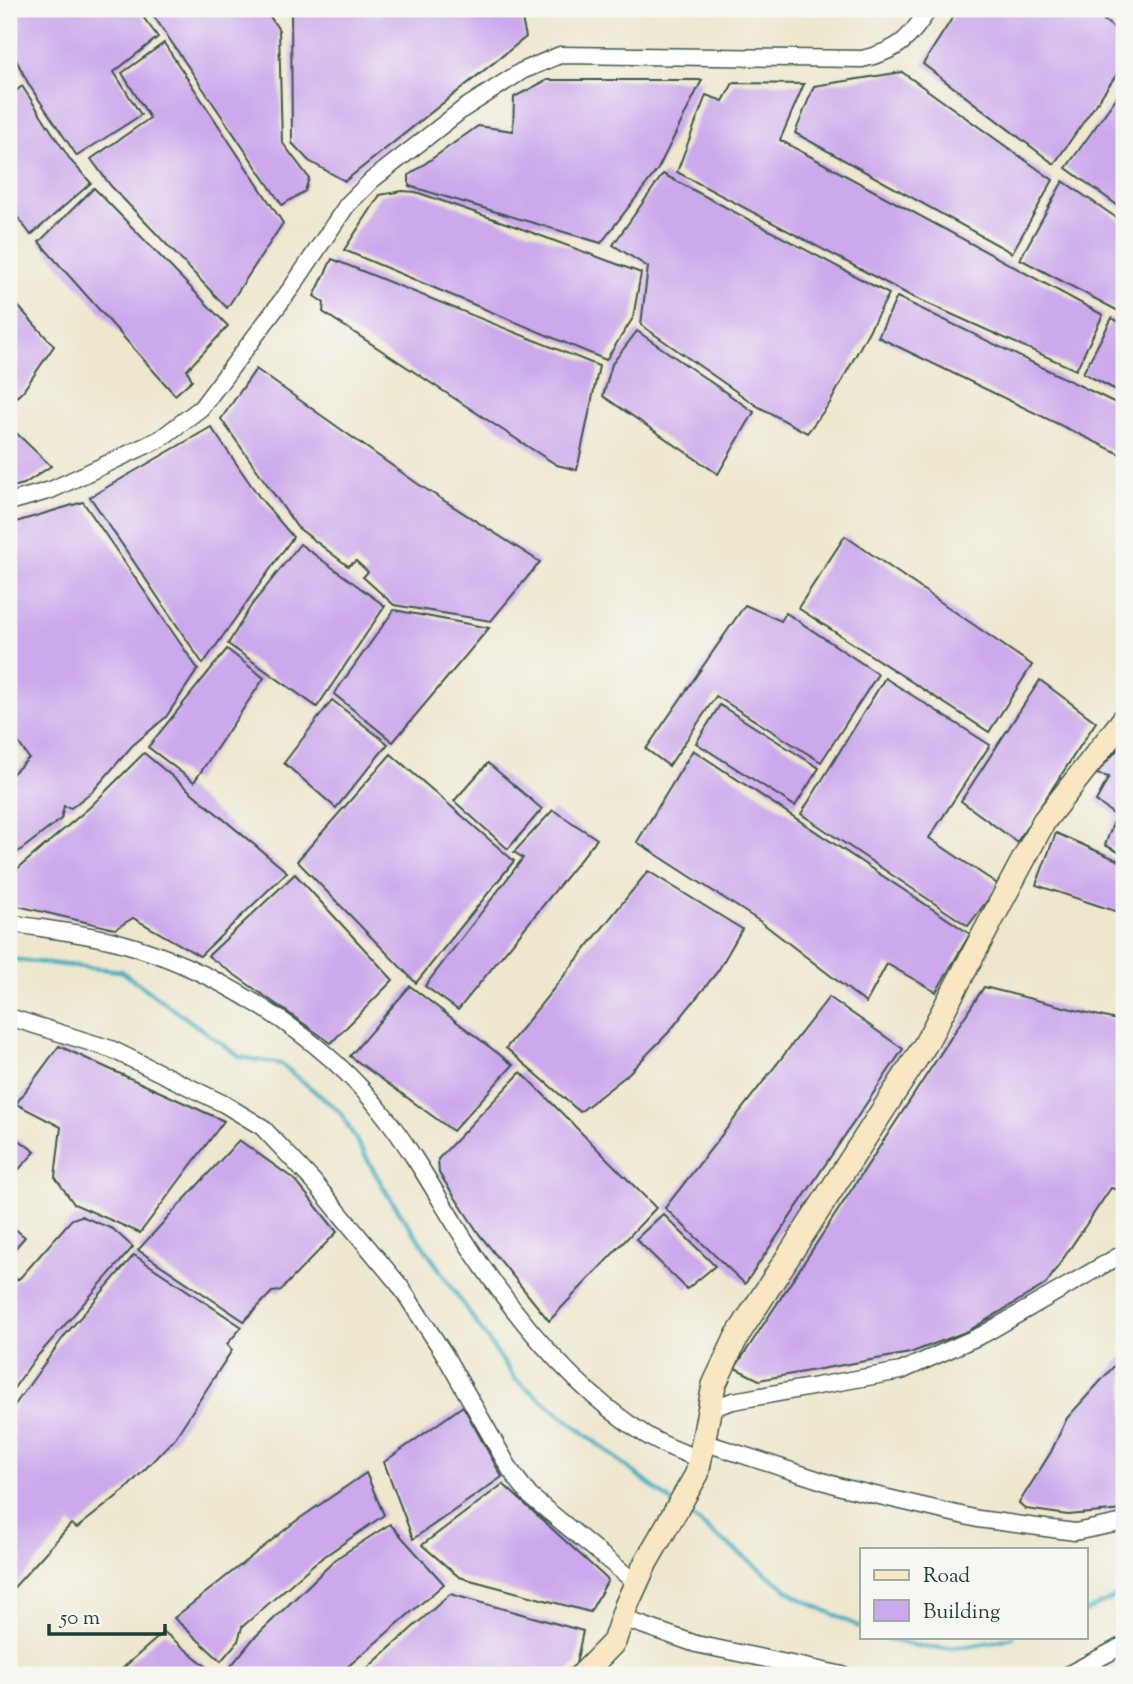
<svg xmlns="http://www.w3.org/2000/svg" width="1133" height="1684" viewBox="0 0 1133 1684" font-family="'Sorts Mill Goudy',serif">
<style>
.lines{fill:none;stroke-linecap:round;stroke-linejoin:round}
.stream{stroke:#40acbf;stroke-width:4.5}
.building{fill:#cca8ec}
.street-casing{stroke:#3e564b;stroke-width:19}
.secondary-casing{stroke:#3e564b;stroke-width:26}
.street{stroke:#fff;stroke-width:16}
.secondary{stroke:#f9e7c3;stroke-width:23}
</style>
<rect width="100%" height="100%" fill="#f6f6f2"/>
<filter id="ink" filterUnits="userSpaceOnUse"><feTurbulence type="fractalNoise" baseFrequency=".0143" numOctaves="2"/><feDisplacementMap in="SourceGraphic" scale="14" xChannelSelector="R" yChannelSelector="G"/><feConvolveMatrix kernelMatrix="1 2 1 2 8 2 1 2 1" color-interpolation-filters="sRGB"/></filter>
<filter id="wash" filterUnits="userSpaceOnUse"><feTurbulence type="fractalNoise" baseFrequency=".00686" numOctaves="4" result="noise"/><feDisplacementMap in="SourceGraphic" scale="28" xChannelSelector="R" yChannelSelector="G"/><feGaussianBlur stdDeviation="1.57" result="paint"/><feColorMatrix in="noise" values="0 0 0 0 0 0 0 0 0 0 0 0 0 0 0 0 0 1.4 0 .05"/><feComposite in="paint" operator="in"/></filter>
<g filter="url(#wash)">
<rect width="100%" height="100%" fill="#eee7ce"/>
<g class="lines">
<g class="stream">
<path d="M9,959L121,971L240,1057L281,1064L340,1112L388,1195L515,1379L672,1502"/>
<path d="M685,1512L797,1597L862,1628"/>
<path d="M1086,1611L1124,1593"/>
<path d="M880,1637C930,1653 963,1650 1013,1637"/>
</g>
</g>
<g id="blocks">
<g class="building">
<path d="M9,9H137L158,37L114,72L141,115L77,156L29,85L9,46Z"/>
<path d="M149,9H265L279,30L282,142L309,178L305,191L282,205Z"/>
<path d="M291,9H500L522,19L526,37L345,181L309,161L292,143Z"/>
<path d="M958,9H1090L1124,36V64L1054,164L923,64Z"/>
<path d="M164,43L283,223L227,308L111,186L91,159L150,118L122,73Z"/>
<path d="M902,72L1053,180L1012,253L795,133L814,86Z"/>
<path d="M547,80H702L658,169L601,243L409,186V175L478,126L513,131L514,97Z"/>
<path d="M733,83L804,84L780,140L1103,315L1076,370L911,296L677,172L706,95L723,101Z"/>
<path d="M22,86L71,161L91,183L31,235L9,206V97Z"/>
<path d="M1124,87V210L1066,168Z"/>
<path d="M663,174L889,294L830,403L807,433L757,406L641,325L648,267L613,245Z"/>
<path d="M1063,181L1124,223V314L1020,259Z"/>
<path d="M94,188L228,326L187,370L192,380L175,395L39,242Z"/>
<path d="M402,191L416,192L517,227L641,273L633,318L606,360L344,250L380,195Z"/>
<path d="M332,259L599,366L577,470L557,465L527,446L323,312L324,303L314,296Z"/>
<path d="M9,296L54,346L23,391L9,404Z"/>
<path d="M897,297L1124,407V456L878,337Z"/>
<path d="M1112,318L1124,325V394L1083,373Z"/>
<path d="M637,331L754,412L718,474L603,396L612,364Z"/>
<path d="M256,369L418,484L540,562L491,621L394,605L363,577L368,572L356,561L348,566L297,527L221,419Z"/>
<path d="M9,426L51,466L24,484L9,488Z"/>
<path d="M211,427L260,498L293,537L203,664L90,497Z"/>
<path d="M83,502L198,669L166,717L132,746L94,790L71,808L64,806L61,819L9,859V777L29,758L9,729V524Z"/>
<path d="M845,536L1032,665L989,732L798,608Z"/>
<path d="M300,544L385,606L317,707L228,644L251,606Z"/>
<path d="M745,605L781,621L786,613L878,674L821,762L716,696L669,766L646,749Z"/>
<path d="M394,610L489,628L393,742L334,694Z"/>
<path d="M227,649L264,678L194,782L148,747Z"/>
<path d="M885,678L990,745L929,838L999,885L968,926L801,814Z"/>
<path d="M1040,680L1096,722L1017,842L961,801Z"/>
<path d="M332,700L388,744L336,808L284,763Z"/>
<path d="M720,705L819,768L795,806L696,743Z"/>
<path d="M1124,742V855L1105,845L1116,816L1096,801L1109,777L1096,774Z"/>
<path d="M693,750L970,934L936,992L887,964L866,1003L761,922L637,842Z"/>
<path d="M144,753L287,872L200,956L133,918L115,929L9,904V876L90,807Z"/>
<path d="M391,754L514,861L416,983L297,861Z"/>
<path d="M488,763L542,809L508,849L454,801Z"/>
<path d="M553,810L597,839L458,1010L425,986L523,858L514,852Z"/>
<path d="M1056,833L1124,863V914L1036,885Z"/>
<path d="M648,871L742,929L718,971L669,1032L626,1076L580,1112L506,1048Z"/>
<path d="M295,874L393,980L331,1043L208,956Z"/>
<path d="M410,986L513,1065L453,1131L350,1056Z"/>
<path d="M984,987L1124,1022V1192L1111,1188L1046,1284L968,1331L910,1353L759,1380L735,1368Z"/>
<path d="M829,997L903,1049L745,1284L665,1208Z"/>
<path d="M59,1046L224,1121L140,1233L74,1204L55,1177L61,1127L16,1104Z"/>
<path d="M521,1072L656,1208L549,1321L479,1234L439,1173L438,1159Z"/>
<path d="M18,1139L35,1152L9,1180V1150Z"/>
<path d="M239,1140L295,1180L337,1232L280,1291L272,1292L244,1321L138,1250Z"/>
<path d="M663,1214L715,1266L687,1289L636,1239Z"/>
<path d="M81,1216L113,1229L133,1247L34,1360L9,1395V1284L20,1278L72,1219Z"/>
<path d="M9,1224L25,1237L9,1255Z"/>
<path d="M134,1255L242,1327L227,1344L232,1350L175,1438L125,1490L77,1528L71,1524L9,1593V1413L65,1335Z"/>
<path d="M1124,1355V1510L1068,1515L1026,1509L1019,1503L1051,1452L1067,1418Z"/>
<path d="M463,1406L502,1477L413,1539L384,1462Z"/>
<path d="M366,1473L384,1515L315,1563L242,1627L238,1641L221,1661L174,1618L296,1521Z"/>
<path d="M503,1484L608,1580L590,1612L459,1577L422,1545Z"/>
<path d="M390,1524L444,1584L338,1675H241L231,1666L253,1639L337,1558Z"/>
<path d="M450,1594L583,1631L576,1664L562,1675H376L363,1672Z"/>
<path d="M164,1632L217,1675H115Z"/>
</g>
</g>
</g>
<g filter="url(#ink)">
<use href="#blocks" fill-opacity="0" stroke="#3e564b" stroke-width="2"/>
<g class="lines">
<defs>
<g id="street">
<path d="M9,502L51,490L160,439L201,408L292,287L347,205L372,180L463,109L522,71L560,55L862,59C900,50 908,40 929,9"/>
<path d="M9,923C45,929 83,933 118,942C214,968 323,1036 384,1115C421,1162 448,1217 482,1266C526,1330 580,1394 646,1435C662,1445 682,1452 699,1459"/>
<path d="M9,1017L111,1049L224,1104L262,1127L313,1181L400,1286L443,1352L511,1471L530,1496L636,1583"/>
<path d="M709,1409L733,1401L901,1371L984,1334L1124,1253"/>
<path d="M703,1442L841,1487L978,1519L1075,1532L1124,1522"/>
<path d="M622,1618L696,1644L843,1675"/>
<path d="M1067,1675L1124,1645"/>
</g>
<path id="secondary" d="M582,1675L614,1642L626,1606L646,1562L697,1474L714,1385L737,1336L925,1045L1044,821L1124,719"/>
</defs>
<use href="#street" class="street-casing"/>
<use href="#secondary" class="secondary-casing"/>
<use href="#street" class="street"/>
<use href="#secondary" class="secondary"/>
</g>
</g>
<rect width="1133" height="1684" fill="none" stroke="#f6f6f2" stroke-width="35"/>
<rect x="860" y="1548" width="228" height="91" fill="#f6f6f2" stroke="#a0aca6" stroke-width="2"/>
<rect x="874" y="1570" width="35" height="10" fill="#f9e7c3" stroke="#a0aca6" stroke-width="2"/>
<text x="923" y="1582" font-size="21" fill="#1f3d34">Road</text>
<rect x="874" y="1600" width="35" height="21" fill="#cca8ec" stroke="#a0aca6" stroke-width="2"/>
<text x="923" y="1618" font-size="21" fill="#1f3d34">Building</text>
<path d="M49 1624v10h116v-10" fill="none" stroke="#1f3d34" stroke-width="3.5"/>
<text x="60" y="1624" font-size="21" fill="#1f3d34" stroke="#f6f6f2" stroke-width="5" paint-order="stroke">50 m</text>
</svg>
